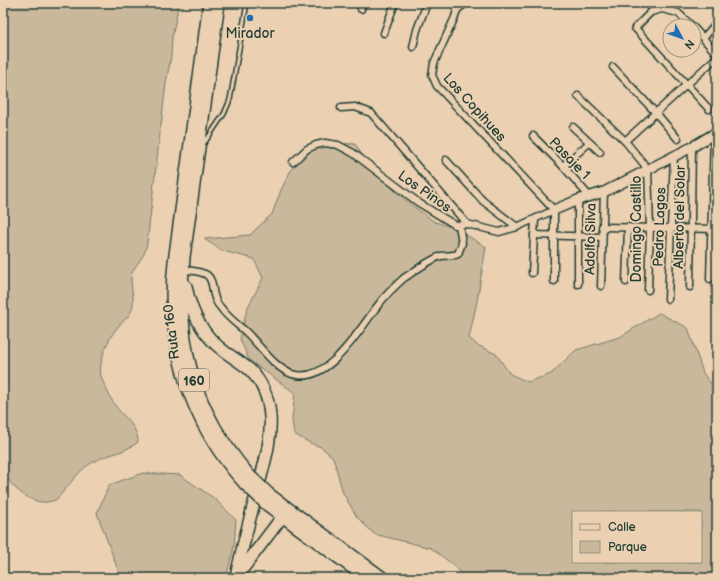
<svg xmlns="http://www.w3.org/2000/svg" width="720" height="581" viewBox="0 0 720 581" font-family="'Balsamiq Sans',sans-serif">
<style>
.green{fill:#cab89d;stroke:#747a68;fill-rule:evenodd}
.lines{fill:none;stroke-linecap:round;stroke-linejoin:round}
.lane-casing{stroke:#1f3d34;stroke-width:6}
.street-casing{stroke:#1f3d34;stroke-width:9}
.secondary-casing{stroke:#1f3d34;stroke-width:12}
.highway-casing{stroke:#1f3d34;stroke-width:14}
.lane{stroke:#ebd0b2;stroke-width:3}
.street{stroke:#ebd0b2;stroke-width:6}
.secondary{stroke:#ebd0b2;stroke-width:9}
.highway{stroke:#ebd0b2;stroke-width:11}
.highway-bridge-casing{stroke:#1f3d34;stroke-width:14;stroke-linecap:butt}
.highway-bridge{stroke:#ebd0b2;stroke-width:11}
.poi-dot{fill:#1f6fb2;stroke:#ebd0b2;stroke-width:1.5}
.labels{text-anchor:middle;stroke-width:4;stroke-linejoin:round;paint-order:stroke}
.shield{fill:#ebd0b2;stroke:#5c695a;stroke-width:1}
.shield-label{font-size:13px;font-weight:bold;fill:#1f3d34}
.poi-label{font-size:14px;fill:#1f3d34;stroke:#ebd0b2}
.street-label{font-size:14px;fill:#1f3d34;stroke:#ebd0b2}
</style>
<rect width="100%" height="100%" fill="#ebd0b2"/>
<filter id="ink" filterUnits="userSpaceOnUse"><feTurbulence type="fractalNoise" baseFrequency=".025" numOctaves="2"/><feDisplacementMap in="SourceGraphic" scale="8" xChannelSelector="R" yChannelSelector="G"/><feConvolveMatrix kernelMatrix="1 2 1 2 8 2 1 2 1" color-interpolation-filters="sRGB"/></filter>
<g filter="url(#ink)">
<g class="green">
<path d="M3,3H179L172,37L171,56L166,83L147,243C146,248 145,253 142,257C138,264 131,270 131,279C131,290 136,301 131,312C128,318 121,322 117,328C108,338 98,362 101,376C103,383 110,397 114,404C122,416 138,426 138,442C122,455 102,454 87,466C77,473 66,489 57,499C36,510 13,490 3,472Z"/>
<path d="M328,143L355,144L364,158L396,192L413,206L435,222L455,228L486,247L477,301L469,338L477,345L496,354L510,374L528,382L551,374L576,350L620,337L659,313L688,328L703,373L717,392V578H463L455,566L431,548L374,534L357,517L343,493L333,457L321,447L310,443L294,434L292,420L295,393L249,360L240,339L247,309L263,278L254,259L223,251L204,239L250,235L272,214L281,190L301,150ZM573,512H701V562H573Z"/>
<path d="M143,473L180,475L215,499L236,520L234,546L226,578H121L97,513L109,485Z"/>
</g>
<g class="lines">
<defs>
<path id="lane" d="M205,142L224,114L230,100L247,3"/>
<g id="street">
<path d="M455,3L457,10L455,17L434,63L432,75L437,86L554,210"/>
<path d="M361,9L363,3"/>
<path d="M457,10L466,3"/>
<path d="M692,26L678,13L662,9L651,12L635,28L709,109"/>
<path d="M694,28L717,54"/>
<path d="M384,33L395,3"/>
<path d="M704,37L717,23"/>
<path d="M413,47L417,30L427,3"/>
<path d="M613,67L656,113L678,139"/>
<path d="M578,96L625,141L648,169L650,228L648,290"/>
<path d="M341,108L355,107L371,113L467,224"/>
<path d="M573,127L600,152"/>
<path d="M533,136L563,166L589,196"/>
<path d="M625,141L717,57"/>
<path d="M446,160L483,201L517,227"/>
<path d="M293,162L307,149L316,145L325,143L338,145L353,153L419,203L455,225L467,224L499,232L517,227L554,210"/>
<path d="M563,166L589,143"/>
<path d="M578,200V284"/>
<path d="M554,210V281"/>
<path d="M602,227L717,229"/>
<path d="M534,235L602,237"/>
<path d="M183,269C190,271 201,271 207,275C213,280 212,288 214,295C215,299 218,305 221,308C227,317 237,324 245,331C259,344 274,368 292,374C328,386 360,328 379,304C386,295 395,286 404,278C413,272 431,259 441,256C447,255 453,256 458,254L462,243L459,225"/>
<path d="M532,273L535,219"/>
<path d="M710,279L714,133"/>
<path d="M626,282L628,227"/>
<path d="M601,286L604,192"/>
<path d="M690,287L692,147"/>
<path d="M668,299L674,156"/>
</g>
<path id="secondary" d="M554,210L578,200L604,192L692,147L717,132"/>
<g id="highway">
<path d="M209,3L174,262C165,343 189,423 245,484"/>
<path d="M219,3L184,257C176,343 192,409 250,476"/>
<path d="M186,286C191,313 203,336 225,352C234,358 242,363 250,370C262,382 269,399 270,416C272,440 264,465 258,488C250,518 242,547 236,577"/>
<path d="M270,495L383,578"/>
<path d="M266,504L366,578"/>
<path d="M238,575L282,517"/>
</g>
</defs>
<use href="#lane" class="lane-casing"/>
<use href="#street" class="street-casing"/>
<use href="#secondary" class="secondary-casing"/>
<use href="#highway" class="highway-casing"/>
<use href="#lane" class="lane"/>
<use href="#street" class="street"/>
<use href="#secondary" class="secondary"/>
<use href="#highway" class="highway"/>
<defs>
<g id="highway-bridge">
<path d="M250,476L270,495"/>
<path d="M245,484L266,504"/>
</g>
</defs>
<use href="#highway-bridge" class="highway-bridge-casing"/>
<use href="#highway-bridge" class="highway-bridge"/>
</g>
</g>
<circle class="poi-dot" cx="250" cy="18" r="4"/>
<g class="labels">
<rect class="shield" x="179" y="369" width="30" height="22" rx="3"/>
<g class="shield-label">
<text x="194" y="385">160</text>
</g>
<g class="poi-label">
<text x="250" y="38">Mirador</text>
</g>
<g class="street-label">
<text transform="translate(475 107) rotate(48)" y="5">Los Copihues</text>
<text transform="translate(570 158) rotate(46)" y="5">Pasaje 1</text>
<text transform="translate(425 191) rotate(35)" y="5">Los Pinos</text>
<text transform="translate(679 217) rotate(-89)" y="5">Alberto del Solar</text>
<text transform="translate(659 227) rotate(-88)" y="5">Pedro Lagos</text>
<text transform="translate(636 229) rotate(-90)" y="5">Domingo Castillo</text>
<text transform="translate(590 239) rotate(-89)" y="5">Adolfo Silva</text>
<text transform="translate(171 332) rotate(-97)" y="5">Ruta 160</text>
</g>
</g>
<rect width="720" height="581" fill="none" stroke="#ebd0b2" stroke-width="16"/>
<rect x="8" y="8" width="704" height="565" fill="none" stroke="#1f3d34" stroke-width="1.5" filter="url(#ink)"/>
<rect x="572" y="511" width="130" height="52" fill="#ebd0b2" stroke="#999580"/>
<rect x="580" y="524" width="20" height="6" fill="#ebd0b2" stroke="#999580"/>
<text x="608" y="531" font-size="12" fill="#1f3d34">Calle</text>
<rect x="580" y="541" width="20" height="12" fill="#cab89d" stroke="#999580"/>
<text x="608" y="551" font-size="12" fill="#1f3d34">Parque</text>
<g transform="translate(682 38) rotate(131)"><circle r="19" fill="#ebd0b2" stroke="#999580"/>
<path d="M0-3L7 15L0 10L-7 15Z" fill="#1f6fb2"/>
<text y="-6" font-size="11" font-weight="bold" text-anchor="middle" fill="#1f3d34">N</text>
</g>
</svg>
